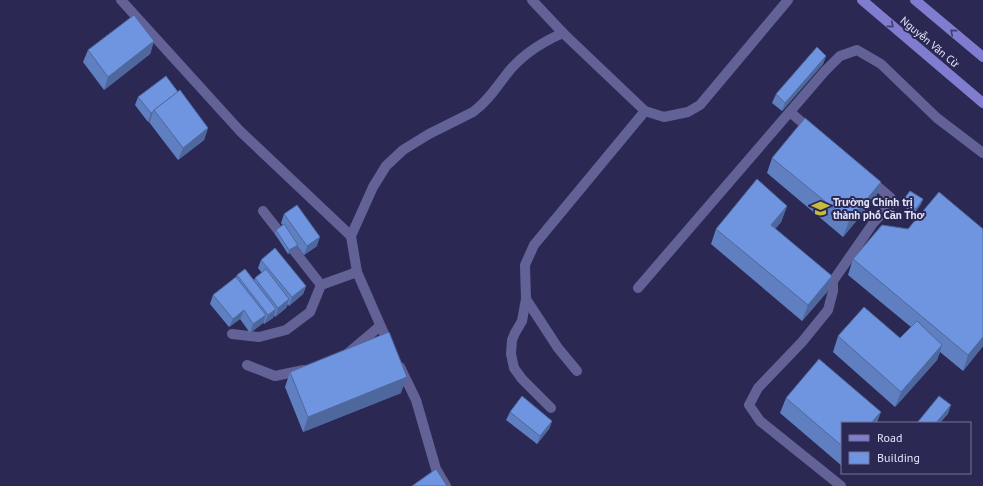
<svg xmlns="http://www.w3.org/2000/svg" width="983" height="486" viewBox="0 0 983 486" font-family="'PT Sans',sans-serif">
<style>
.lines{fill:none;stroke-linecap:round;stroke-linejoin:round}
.service{stroke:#636296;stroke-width:10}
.minor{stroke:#636296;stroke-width:10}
.secondary{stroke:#807dd0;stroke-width:10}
.wall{fill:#5f7fc1}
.shaded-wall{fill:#4e689d}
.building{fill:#6f94e0;stroke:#4e689d}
.oneway{stroke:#403e72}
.labels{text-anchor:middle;stroke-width:4;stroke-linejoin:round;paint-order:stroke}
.street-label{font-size:11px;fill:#e4e5fb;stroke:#2b2953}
.poi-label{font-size:11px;font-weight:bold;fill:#e4e5fb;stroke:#2b2953;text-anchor:start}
</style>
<rect width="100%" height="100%" fill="#2b2953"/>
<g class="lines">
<g class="service">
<path d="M121,0L240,131L351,236"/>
<path d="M790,112L811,130"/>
<path d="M263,211L321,285"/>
<path d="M638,288L825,71L840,56L857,50L881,64L937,118L983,153"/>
<path d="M526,299L558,348L577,371"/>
<path d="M232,334L259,337L286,330L310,312L321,285L357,272"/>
<path d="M389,345L357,272L351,236L373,187L386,166L403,150L429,134L473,112C487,102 496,88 506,75C521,55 540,43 563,33"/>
<path d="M348,353L380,326"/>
<path d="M247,365L275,376L304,370"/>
<path d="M400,367L416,400L436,469L446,486"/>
<path d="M841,486L760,421L749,405L758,388L802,342L828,310L833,291V281L874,222L890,205L891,198L869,179"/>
</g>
<g class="minor">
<path d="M532,0L563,33L645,111L664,117L688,112L700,105L788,0"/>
<path d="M551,408L522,379L514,368L511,354L512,340L515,333L522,321L526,299L525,265L534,245L645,111"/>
</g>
<g class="secondary">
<path d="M862,0L983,103"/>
<path d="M915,0L983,57"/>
</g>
</g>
<g class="wall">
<path d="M154,41L150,54L104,90L83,62L88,50Z"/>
<path d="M826,56L823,64L782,111L772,103L776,94Z"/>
<path d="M178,92L208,128L204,140L178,160L149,122L150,121L148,122L135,105L138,97Z"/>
<path d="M772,158L881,182L876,197L843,237L767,173Z"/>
<path d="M923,199L921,204L914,214L902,205L903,200Z"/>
<path d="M787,206L781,222L775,229L832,276L827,292L802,321L711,244L716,229Z"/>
<path d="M284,214L317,246L304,255L297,246L296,249L288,254L275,234L276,230L283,226L281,223Z"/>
<path d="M983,229V346L963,371L940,352L937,360L895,407L833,352L838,336L900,338L911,327L848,275L853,259Z"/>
<path d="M261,260L306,286L303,294L289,306L288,304L286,308L275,317L274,315L273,318L264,324L263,322V323L250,333L240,319L229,327L210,304L213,295L236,277L237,275L254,280L255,278L262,273L258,268Z"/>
<path d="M290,372L401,393L303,432L285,387Z"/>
<path d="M786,398L842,423V466L780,413Z"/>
<path d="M510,412L552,421L549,429L537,444L506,420Z"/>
</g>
<g class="shaded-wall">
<path d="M154,41L150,54L104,90L108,77Z"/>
<path d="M826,56L823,64L782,111L785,103Z"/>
<path d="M153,112L150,121L148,122L151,113Z"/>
<path d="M208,128L204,140L178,160L183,148Z"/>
<path d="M881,182L876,197L843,237L849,221Z"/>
<path d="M923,199L921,204L914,214L916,209Z"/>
<path d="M787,206L781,222L765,241L771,225Z"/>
<path d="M320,237L317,246L304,255L307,246Z"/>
<path d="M298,245L296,249L288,254L289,250Z"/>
<path d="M832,276L827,292L802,321L808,305Z"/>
<path d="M306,286L303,294L289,306L292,297Z"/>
<path d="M289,299L286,308L275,317L278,308Z"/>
<path d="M276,309L273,318L264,324L268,315Z"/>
<path d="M244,310L240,319L229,327L233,319Z"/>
<path d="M266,315L263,323L250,333L253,324Z"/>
<path d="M983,337V346L963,371L968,355Z"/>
<path d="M942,345L937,360L895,407L901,392Z"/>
<path d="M407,377L401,393L303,432L308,417Z"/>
<path d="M951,405L948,414L940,423H936Z"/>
<path d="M881,412L877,423H871Z"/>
<path d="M552,421L549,429L537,444L540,436Z"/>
</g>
<g class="building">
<path d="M134,15L154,41L108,77L88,50Z"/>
<path d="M817,47L826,56L785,103L776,94Z"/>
<path d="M166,76L178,92L154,110L153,112L151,113L138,97Z"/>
<path d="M180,90L208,128L183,148L154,110Z"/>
<path d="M805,118L881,182L849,221L772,158Z"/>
<path d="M757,179L787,206L771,225L832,276L808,305L716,229Z"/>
<path d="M910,191L923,199L916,209L903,200Z"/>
<path d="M939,192L983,229V337L968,355L853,259L882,225L908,229Z"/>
<path d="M297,205L320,237L307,246L284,214Z"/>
<path d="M284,224L298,245L289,250L276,230Z"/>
<path d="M275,248L306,286L292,297L261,260Z"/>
<path d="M245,269L276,309L268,315L237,275Z"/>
<path d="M266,269L289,299L278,308L255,278Z"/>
<path d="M236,277L266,315L253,324L244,310L233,319L213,295Z"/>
<path d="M864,307L900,338L917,321L942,345L901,392L838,336Z"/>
<path d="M389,332L407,377L308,417L290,372Z"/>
<path d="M819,359L881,412L871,423H842V446L786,398Z"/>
<path d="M522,396L552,421L540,436L510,412Z"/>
<path d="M939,396L951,405L936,423H917Z"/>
<path d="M436,469L447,486H412Z"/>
</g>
<defs><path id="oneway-chevron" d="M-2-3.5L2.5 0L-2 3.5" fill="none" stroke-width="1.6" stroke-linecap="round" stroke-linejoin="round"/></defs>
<g class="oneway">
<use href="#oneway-chevron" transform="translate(891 25) rotate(40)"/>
<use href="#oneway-chevron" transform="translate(953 32) rotate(-140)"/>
</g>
<defs>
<symbol id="university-bare" viewBox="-9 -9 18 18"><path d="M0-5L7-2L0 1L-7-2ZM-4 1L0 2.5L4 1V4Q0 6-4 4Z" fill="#c7bb3b" stroke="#2b2953" stroke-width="2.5" paint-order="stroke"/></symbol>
</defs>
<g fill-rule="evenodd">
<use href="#university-bare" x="808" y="196" width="25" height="25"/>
</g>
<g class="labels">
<g class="street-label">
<text transform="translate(930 42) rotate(40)" y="4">Nguyễn Văn Cừ</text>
</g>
<g class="poi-label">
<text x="833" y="206">Trường Chính trị<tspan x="833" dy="13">thành phố Cần Thơ</tspan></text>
</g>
</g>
<rect x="841" y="422" width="130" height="52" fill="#2b2953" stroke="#757496"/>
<rect x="849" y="435" width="20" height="6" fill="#807dd0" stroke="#757496"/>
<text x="877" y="442" font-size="12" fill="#e4e5fb">Road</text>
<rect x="849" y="452" width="20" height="12" fill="#6f94e0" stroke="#757496"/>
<text x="877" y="462" font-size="12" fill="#e4e5fb">Building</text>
</svg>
